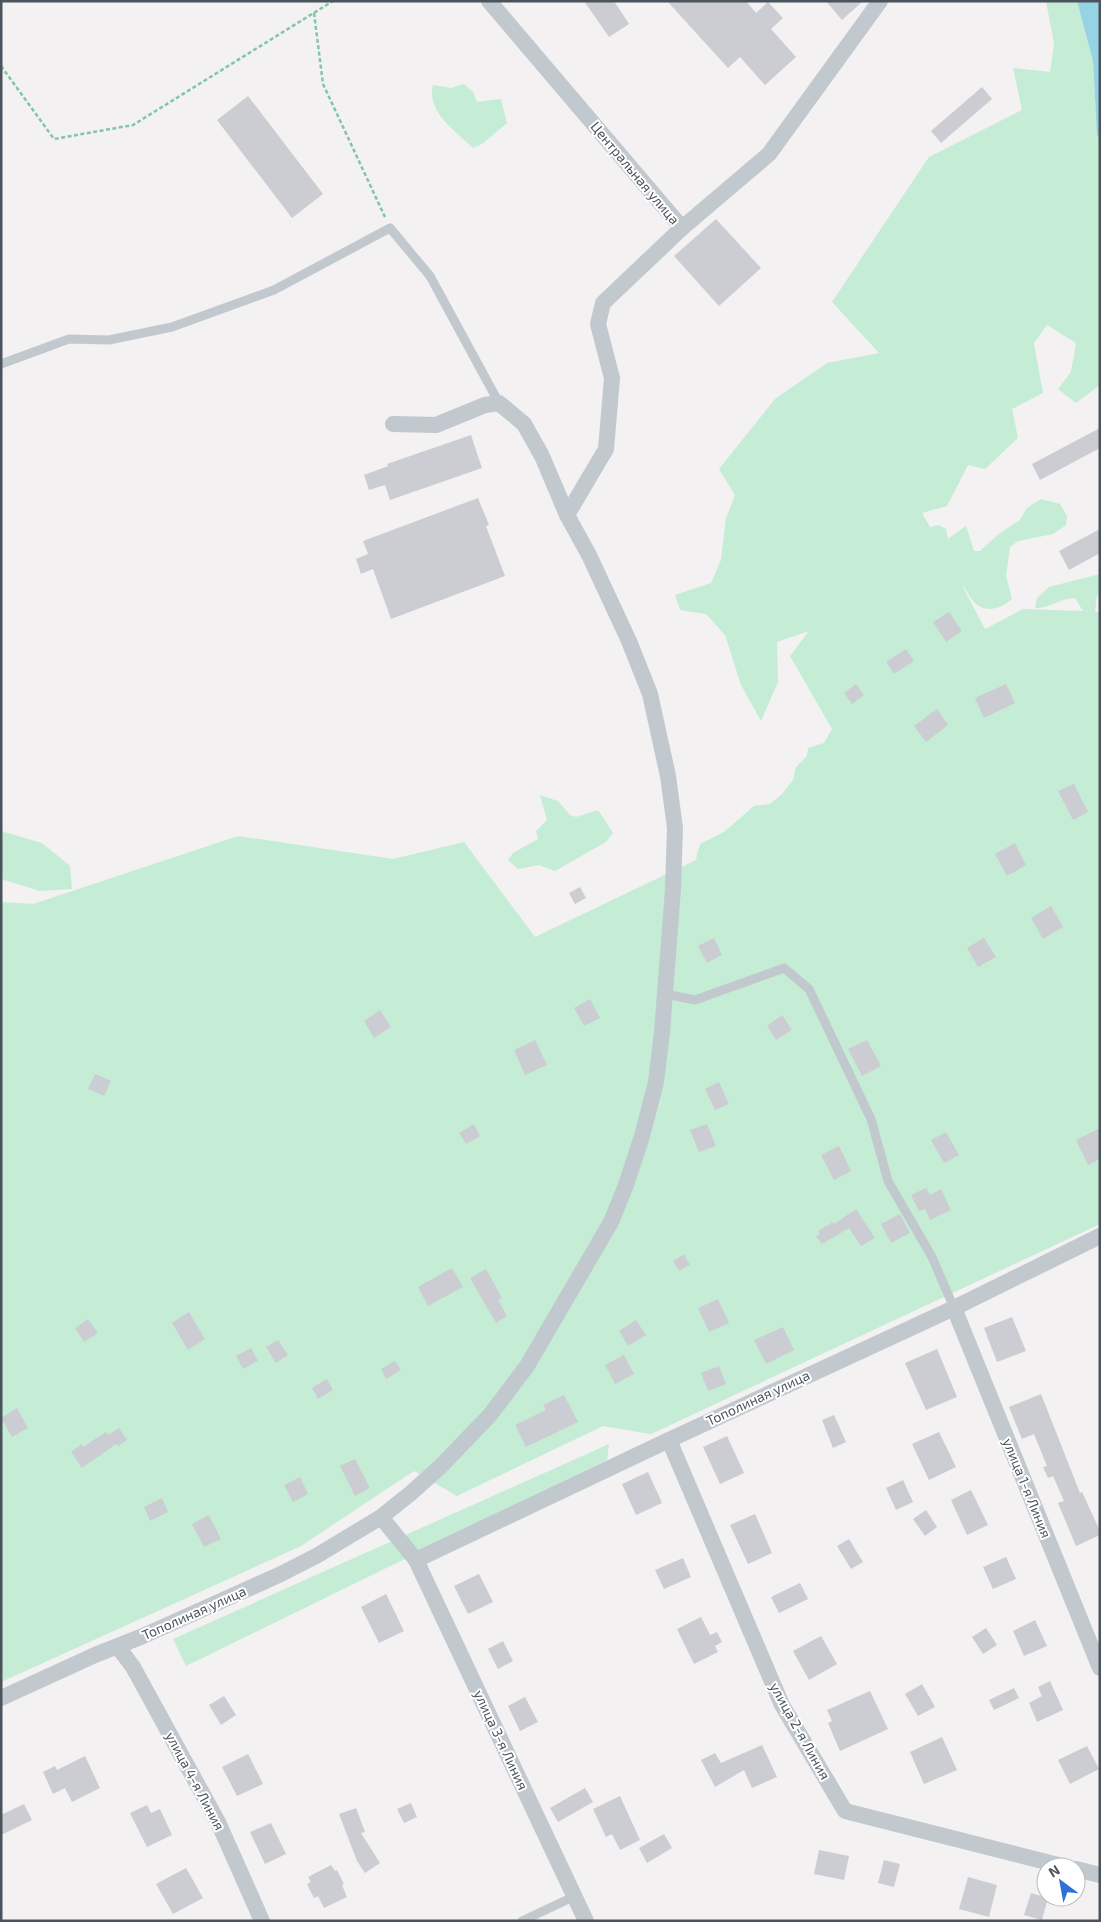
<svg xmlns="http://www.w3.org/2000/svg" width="1101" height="1922" viewBox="0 0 1101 1922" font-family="'Exo 2',sans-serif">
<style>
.green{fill:#c5ecd5}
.water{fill:#96d3e4}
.building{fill:#cccdd3}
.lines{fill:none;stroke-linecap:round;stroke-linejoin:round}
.path{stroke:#80c7a5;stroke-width:2.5;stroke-dasharray:4 2.5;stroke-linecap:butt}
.service{stroke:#c1c8ce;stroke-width:9}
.minor{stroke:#c1c8ce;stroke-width:16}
.labels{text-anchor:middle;stroke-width:4;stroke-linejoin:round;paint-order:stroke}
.street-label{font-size:14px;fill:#4b545d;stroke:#fff}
</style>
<rect width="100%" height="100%" fill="#f3f1f1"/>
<g class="green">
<path d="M1046,1H1077L1093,61L1097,135L1100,138V385L1076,403L1058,389L1071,372L1076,343L1047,325L1034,343L1043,393L1012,409L1018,438L985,469L968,465L947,506L922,513L930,527L938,525L946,529L948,539L966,526L974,551H980L1000,533L1020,520L1027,508L1041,499L1060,504L1067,516L1066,525L1053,534L1018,541L1010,547L1006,576L1012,599C1002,607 989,614 976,604C970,599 967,590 962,585L985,629L1023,609L1083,611L1075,598C1060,598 1049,609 1035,608L1037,598L1049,587L1100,574V594L1097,595L1095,612H1100V1224L651,1434L603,1426L457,1496L414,1471L301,1546L1,1682V902L33,904L238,836L393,859L464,842L535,937L698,859L696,858L700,844L724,832L754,806L770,804L782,794L793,780L796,767L807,756L808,748L824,743L832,729L790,656L809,631L777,642L778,682L761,721L741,685L725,635L706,614L680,610L675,595L711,583L721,560L726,518L735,495L719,469L775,399L827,363L879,353L832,302L929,157L1022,110L1013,68L1050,72L1054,44Z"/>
<path d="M464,84L473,92L477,102L501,99L507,123L482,144L473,148C456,131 426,112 433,85L451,88Z"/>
<path d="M540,795L558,801L570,815L576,817L598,810L613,833L606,842L555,871L539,865L518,869L508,860L513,853L538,839L536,831L547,820Z"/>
<path d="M1,831L42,843L70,866L72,889L40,891L1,879Z"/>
<path d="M609,1444L607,1460L186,1666L173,1639Z"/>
</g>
<path class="water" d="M1077,1H1100V138L1097,135L1093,61Z"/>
<g class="building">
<path d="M584,1H614L629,24L609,37Z"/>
<path d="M667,1H746L756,13L768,2L783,18L771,29L796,57L765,85L740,57L728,68Z"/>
<path d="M826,1H863L842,20Z"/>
<path d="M982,87L992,99L941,143L931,131Z"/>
<path d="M248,96L323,194L292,218L217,120Z"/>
<path d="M716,219L761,268L719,306L674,256Z"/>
<path d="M1100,428V448L1040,480L1032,464Z"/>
<path d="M471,435L482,468L390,500L385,485L369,490L364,475L388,466L387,464Z"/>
<path d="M478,498L489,525L486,526L505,576L391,619L373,569L361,574L356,559L368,554L363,541Z"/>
<path d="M1100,529V553L1069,570L1059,551Z"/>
<path d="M949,612L962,631L946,642L933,622Z"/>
<path d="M906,649L914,661L894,674L886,662Z"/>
<path d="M856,684L864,695L852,704L844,693Z"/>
<path d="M1006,684L1015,703L984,718L975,698Z"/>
<path d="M937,709L948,725L926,742L914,726Z"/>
<path d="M1074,784L1088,812L1073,820L1058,791Z"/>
<path d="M1015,843L1026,865L1007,876L995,854Z"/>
<path d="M580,887L586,898L575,904L569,893Z"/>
<path d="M1051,906L1063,927L1043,939L1031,918Z"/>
<path d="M714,938L722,955L707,963L698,946Z"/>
<path d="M984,938L996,957L978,967L967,948Z"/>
<path d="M590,999L600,1018L584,1026L574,1008Z"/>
<path d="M380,1010L391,1027L374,1038L364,1021Z"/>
<path d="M782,1015L792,1030L776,1040L767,1026Z"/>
<path d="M535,1040L547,1065L525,1075L514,1050Z"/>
<path d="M867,1040L881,1066L862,1076L848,1049Z"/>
<path d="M95,1074L111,1081L104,1096L88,1089Z"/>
<path d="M719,1082L729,1104L715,1110L705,1089Z"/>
<path d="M474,1124L480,1136L466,1144L459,1133Z"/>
<path d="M707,1124L716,1146L699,1152L690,1130Z"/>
<path d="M1100,1128V1159L1088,1165L1076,1140Z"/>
<path d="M946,1132L959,1155L944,1163L931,1140Z"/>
<path d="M839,1146L851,1171L834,1180L821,1155Z"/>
<path d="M926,1188L930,1195L941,1189L951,1210L930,1220L925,1209L919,1211L911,1195Z"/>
<path d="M856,1209L875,1238L861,1246L849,1228L822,1244L816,1236L820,1234L818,1231L833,1222L834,1224Z"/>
<path d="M900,1214L910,1233L891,1243L881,1224Z"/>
<path d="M684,1254L690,1265L679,1271L673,1261Z"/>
<path d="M452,1268L463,1287L428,1306L418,1287Z"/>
<path d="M486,1269L502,1298L498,1300L507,1316L496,1323L470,1278Z"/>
<path d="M718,1299L729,1323L709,1332L698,1308Z"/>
<path d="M189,1312L205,1339L188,1350L172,1323Z"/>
<path d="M1012,1317L1026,1351L997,1362L984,1328Z"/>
<path d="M88,1319L98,1333L84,1342L75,1328Z"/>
<path d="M636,1320L646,1335L628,1346L619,1331Z"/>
<path d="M783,1327L794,1350L766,1364L754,1340Z"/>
<path d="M278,1340L288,1355L276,1363L266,1347Z"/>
<path d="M251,1348L258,1361L243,1369L236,1356Z"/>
<path d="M937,1349L957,1397L926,1410L905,1363Z"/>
<path d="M624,1355L634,1374L615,1384L605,1365Z"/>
<path d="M395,1361L401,1370L386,1379L381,1369Z"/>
<path d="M719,1366L726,1384L708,1391L701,1373Z"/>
<path d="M327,1379L333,1390L318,1399L312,1388Z"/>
<path d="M1041,1394L1080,1493L1082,1492L1100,1531V1535L1076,1546L1058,1503L1064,1501L1053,1476L1048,1478L1043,1467L1047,1466L1034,1434L1022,1439L1009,1407Z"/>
<path d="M564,1395L578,1422L526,1447L515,1425L546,1410L543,1405Z"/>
<path d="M17,1408L28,1428L12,1437L1,1418Z"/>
<path d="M834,1415L846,1442L833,1448L822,1420Z"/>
<path d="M119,1428L127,1440L118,1446L116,1444L82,1468L71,1452L82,1444L83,1447L106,1432L108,1435Z"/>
<path d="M939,1432L956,1467L929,1480L912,1444Z"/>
<path d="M727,1436L744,1473L720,1484L703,1447Z"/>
<path d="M355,1459L370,1488L355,1496L340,1466Z"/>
<path d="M648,1472L662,1503L636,1515L622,1484Z"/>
<path d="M300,1477L308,1494L293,1502L284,1485Z"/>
<path d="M903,1480L913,1502L896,1510L886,1488Z"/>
<path d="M971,1490L988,1525L967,1535L951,1500Z"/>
<path d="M162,1498L168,1512L150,1521L144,1507Z"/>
<path d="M926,1510L937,1527L925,1536L913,1519Z"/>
<path d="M755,1514L772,1553L748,1564L730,1525Z"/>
<path d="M209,1515L221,1539L204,1547L192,1524Z"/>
<path d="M849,1539L863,1562L851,1569L837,1546Z"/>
<path d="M1006,1557L1016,1579L993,1589L983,1567Z"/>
<path d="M683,1558L691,1577L664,1589L655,1570Z"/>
<path d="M479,1574L493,1602L468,1614L454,1586Z"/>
<path d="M800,1583L808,1599L779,1613L771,1597Z"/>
<path d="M386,1594L404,1631L379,1643L361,1607Z"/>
<path d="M701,1617L710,1635L717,1632L722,1642L715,1646L718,1652L694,1664L677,1629Z"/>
<path d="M1035,1620L1047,1646L1024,1656L1013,1631Z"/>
<path d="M986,1628L997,1645L983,1654L972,1637Z"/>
<path d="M821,1636L837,1664L809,1680L793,1651Z"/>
<path d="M503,1641L513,1661L498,1669L488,1649Z"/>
<path d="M1050,1681L1063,1710L1037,1722L1029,1703L1042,1696L1038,1687Z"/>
<path d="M922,1684L935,1707L918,1716L905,1694Z"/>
<path d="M1014,1688L1019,1698L994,1710L989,1700Z"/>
<path d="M870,1691L888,1729L840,1751L828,1723L832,1721L827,1710Z"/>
<path d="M224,1696L236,1715L221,1725L209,1705Z"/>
<path d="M525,1697L538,1722L520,1731L508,1706Z"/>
<path d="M942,1737L957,1770L924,1784L910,1752Z"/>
<path d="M762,1745L777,1777L752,1788L744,1770L715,1787L701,1760L715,1753L721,1763Z"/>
<path d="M1087,1746L1099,1769L1070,1784L1058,1760Z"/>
<path d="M248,1754L263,1784L237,1796L222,1767Z"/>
<path d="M85,1756L100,1788L72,1802L65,1788L53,1794L43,1772L55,1766L57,1770Z"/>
<path d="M585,1788L593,1802L558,1822L550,1808Z"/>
<path d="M620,1796L640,1840L620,1850L612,1834L606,1837L593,1809Z"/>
<path d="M411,1803L417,1817L404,1823L397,1809Z"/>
<path d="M24,1804L32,1820L1,1835V1815Z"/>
<path d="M147,1805L151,1813L160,1809L172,1835L147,1847L130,1813Z"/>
<path d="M356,1808L365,1832L361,1833L380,1863L365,1873L357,1861L339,1814Z"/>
<path d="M271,1823L286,1854L265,1864L250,1832Z"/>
<path d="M664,1834L672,1848L647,1863L639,1848Z"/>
<path d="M819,1850L849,1856L844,1880L814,1874Z"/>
<path d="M884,1860L900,1864L894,1887L878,1883Z"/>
<path d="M331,1865L335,1871L337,1870L344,1884L342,1885L347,1897L324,1908L318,1896L314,1898L307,1884L311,1882L308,1877Z"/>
<path d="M186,1868L203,1898L173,1914L156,1884Z"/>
<path d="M968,1877L997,1885L989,1917L959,1909Z"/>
<path d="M1031,1893L1048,1898L1042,1920L1024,1915Z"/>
</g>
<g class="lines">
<g class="path">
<path d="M314,13L323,84L385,217"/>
<path d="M1,66L54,139L133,125L333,1"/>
</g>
<g class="service">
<path d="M1,364L69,339L109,340L172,327L274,290L390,228L430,276L499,403"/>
<path d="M665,994L695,1000L784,968L809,989L871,1119L888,1181L932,1257L954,1308"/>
<path d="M522,1921L575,1896"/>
</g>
<g class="minor">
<path d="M489,1L682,228"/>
<path d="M567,515L606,449L612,378L598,324L603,303L682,228L769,154L880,1"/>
<path d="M954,1308L1100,1668"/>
<path d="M669,1440L782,1705L845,1811L1066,1867"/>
<path d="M381,1517L416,1560L586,1921"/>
<path d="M416,1560L669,1440L954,1308L1100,1236"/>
<path d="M118,1647L133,1667L218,1822L262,1921"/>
<path d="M1,1698L95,1655L143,1636L281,1574L318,1555L381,1517L411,1493L441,1466L490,1415L527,1366L611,1222L626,1185L642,1136L656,1082L662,1032L673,889L675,828L668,776L650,694L629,641L589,555L567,515L542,456L524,424L499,403L485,405L436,425L393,424"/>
<path d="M1076,1869L1100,1875"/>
</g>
</g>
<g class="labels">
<g class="street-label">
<text transform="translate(635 173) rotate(50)" y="5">Центральная улица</text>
<text transform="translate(758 1398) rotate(-25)" y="5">Тополиная улица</text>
<text transform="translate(1027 1488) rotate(68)" y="5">улица 1-я Линия</text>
<text transform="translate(194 1613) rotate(-24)" y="5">Тополиная улица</text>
<text transform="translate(800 1731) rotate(61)" y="5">улица 2-я Линия</text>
<text transform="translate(501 1740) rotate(65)" y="5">улица 3-я Линия</text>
<text transform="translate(195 1781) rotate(62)" y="5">улица 4-я Линия</text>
</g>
</g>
<rect width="1101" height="1922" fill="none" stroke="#4b545d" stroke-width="5"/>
<g transform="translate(1061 1882) rotate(328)"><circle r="24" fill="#ffffff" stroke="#b7bbbe"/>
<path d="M0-4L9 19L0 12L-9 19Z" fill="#2c72d3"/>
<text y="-8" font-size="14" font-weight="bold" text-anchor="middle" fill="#4b545d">N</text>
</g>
</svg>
